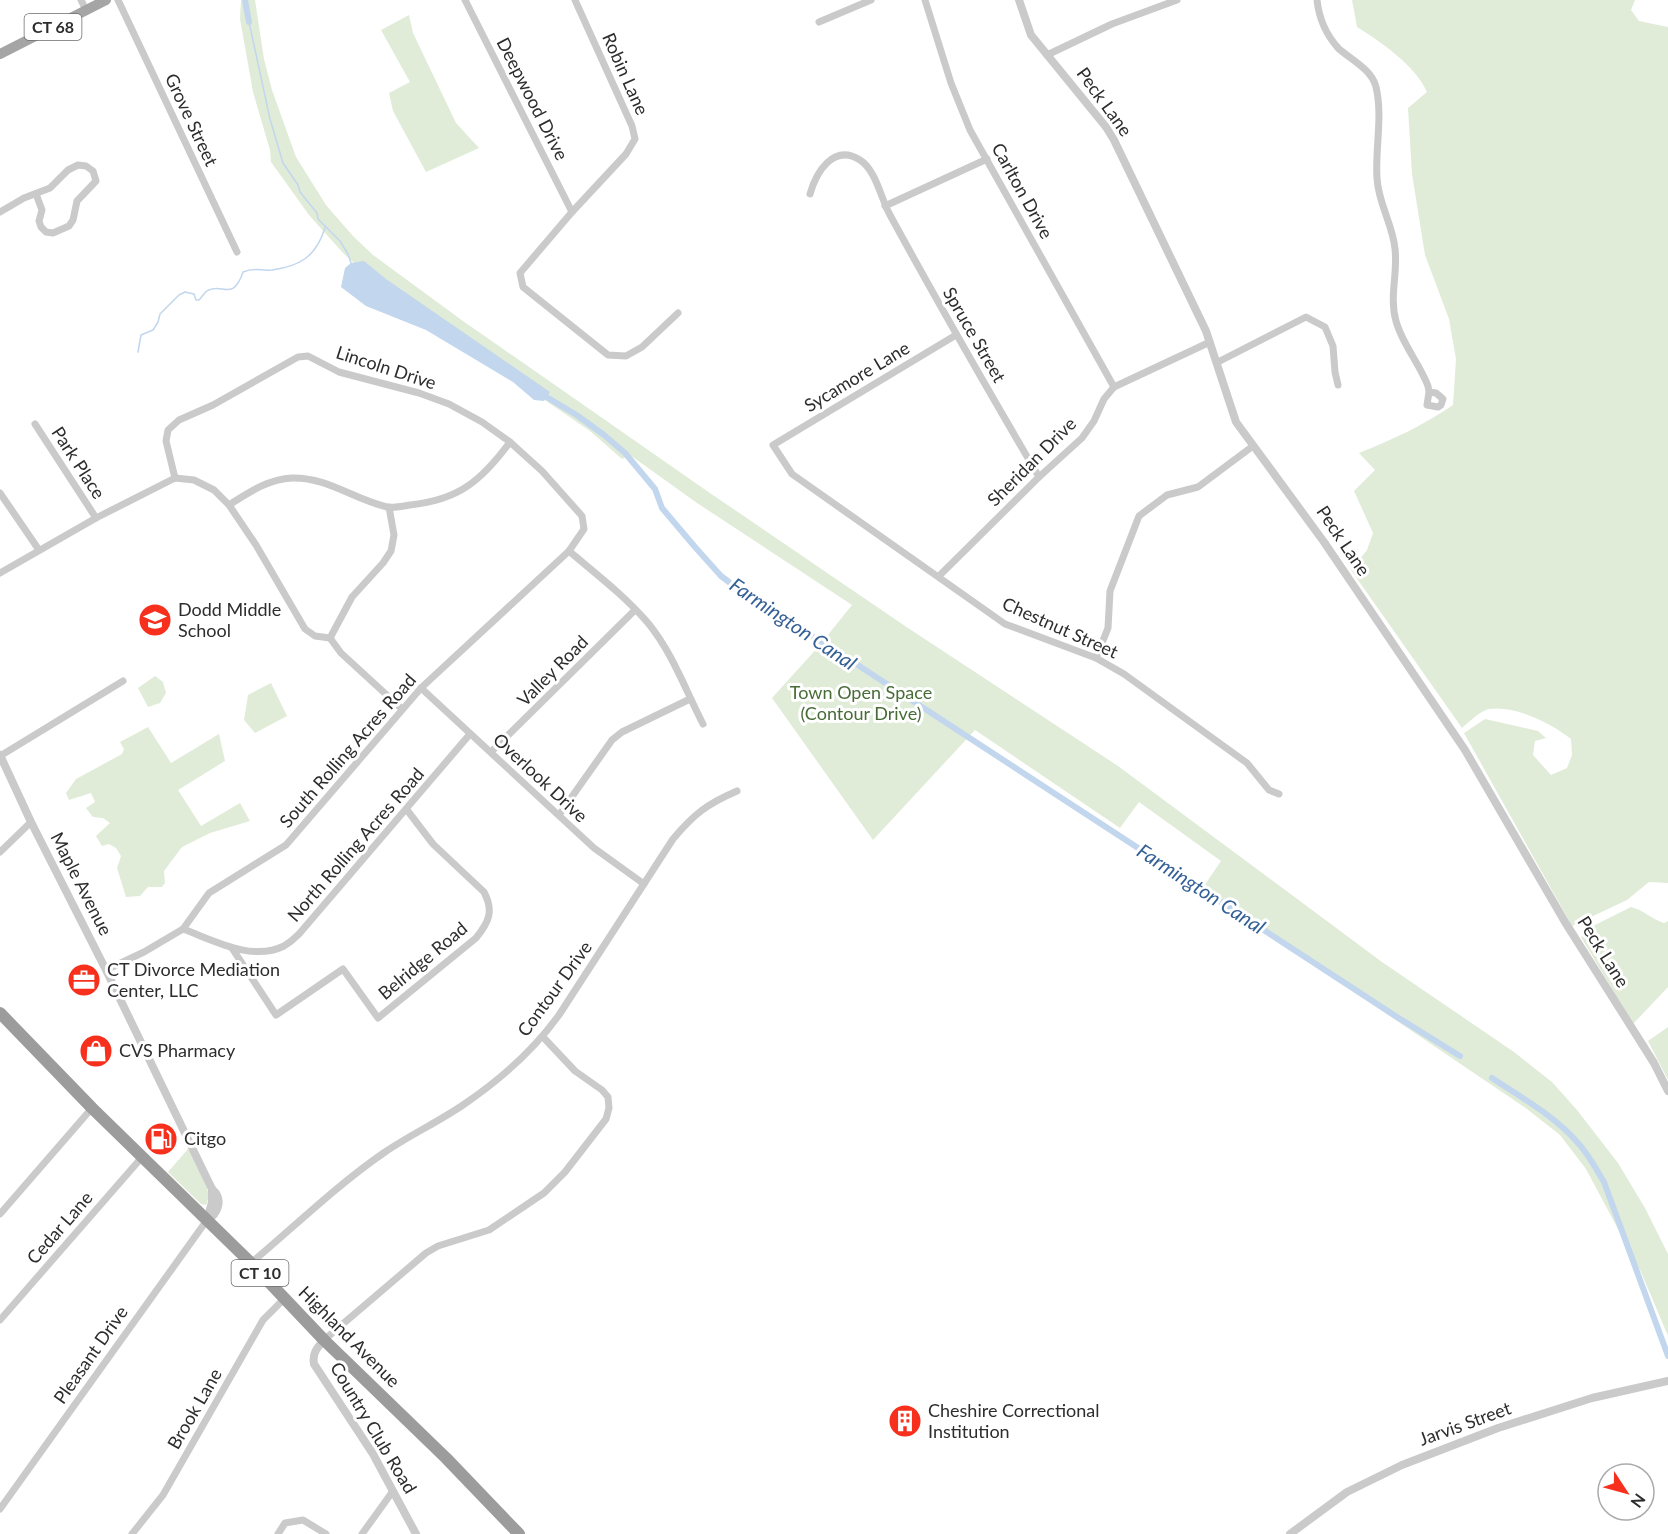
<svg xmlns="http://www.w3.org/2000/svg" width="1668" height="1534" viewBox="0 0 1668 1534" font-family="Lato,sans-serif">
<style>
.green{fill:#e0ecd8}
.water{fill:#c2d6ee}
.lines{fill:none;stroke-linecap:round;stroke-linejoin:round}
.stream{stroke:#c2d6ee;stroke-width:1.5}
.canal{stroke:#c2d6ee;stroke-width:6}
.minor{stroke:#cacaca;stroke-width:7}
.tertiary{stroke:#cacaca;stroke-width:8}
.primary{stroke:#a5a5a5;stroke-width:10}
.trunk{stroke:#9c9c9c;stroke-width:12}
.labels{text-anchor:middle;stroke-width:6;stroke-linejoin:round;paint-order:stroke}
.shield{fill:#fff;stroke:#6c6c6c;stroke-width:1.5}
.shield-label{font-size:16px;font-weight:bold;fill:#2d2d2d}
.street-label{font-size:18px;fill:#2d2d2d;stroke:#fff}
.poi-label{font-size:18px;fill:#2d2d2d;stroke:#fff;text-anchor:start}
.park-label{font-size:18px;fill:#476c36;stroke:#fff}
.water-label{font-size:20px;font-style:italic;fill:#346096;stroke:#fff}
</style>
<rect width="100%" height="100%" fill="#fff"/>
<g class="green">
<path d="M241,0H255L264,59L272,90L296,157L326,205L353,236L373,255L463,321L707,491L908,628L1118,766L1382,962L1514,1052L1552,1082L1577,1110L1618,1163L1645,1208L1668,1254V1336L1641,1272L1586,1169L1560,1135L1527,1109L1202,889L1221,861L1139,802L1120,828L975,730L873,840L772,698L819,646L852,605L697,503L630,455L622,459L590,431L442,330L362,270L343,253L309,215L271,162L270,150L253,92L240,19Z"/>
<path d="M1352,0H1635L1631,10L1639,21L1668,27V883L1649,882L1627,900L1572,926L1464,733L1485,719L1538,731L1546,738L1535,741L1533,755L1551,775L1567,768L1572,755L1571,739C1551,723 1515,705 1489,709C1480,711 1469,722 1462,728L1351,570L1367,550L1373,533L1354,491L1375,470L1359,453C1392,440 1424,425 1453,405L1456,359L1449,319L1425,255L1412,174L1408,108L1427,92C1416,66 1381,42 1357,27Z"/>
<path d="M409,15L413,33L456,123L479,148L426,172L393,111L389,93L410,82L381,30Z"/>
<path d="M155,676L163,682L166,693L160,703L148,707L138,688Z"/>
<path d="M271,683L287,716L255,733L244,720L248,695Z"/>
<path d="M148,727L171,763L219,734L225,761L178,790L201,826L240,803L250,821L210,833L182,847L164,871L165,883L162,887H148L140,896L126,897L117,868L121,856L116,848L109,844L102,846L96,836L110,823L103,818L93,817L86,808L95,802L91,793L69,800L66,793L76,779L122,754L124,749L120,742Z"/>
<path d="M1631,907C1644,910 1651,919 1664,923L1668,921V987L1633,1024L1581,937L1595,925Z"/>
<path d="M1668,1027V1080L1648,1041Z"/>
<path d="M188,1149C195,1163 215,1190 206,1205L201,1204L168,1172Z"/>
</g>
<path class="water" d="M364,261L386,279L550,392L544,401L534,400L513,382L426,330L366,306L341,287L345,268L351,263Z"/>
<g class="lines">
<g class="stream">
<path d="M249,22L270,119L283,163L298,185L300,192L317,213L318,219L340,241L348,254L351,263"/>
<path d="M138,352L141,335L153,330L158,322L160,314L179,295L185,292L194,294L196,300H199C202,297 205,291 209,290C222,283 233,302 243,272C254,267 261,271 272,270C301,266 316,256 325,228"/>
</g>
<g class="canal">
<path d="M245,0L249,22"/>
<path d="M540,393L578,416L604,435L625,453L655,489L662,508L695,547L721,576L746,595L847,658L1397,1017L1460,1056"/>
<path d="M1492,1078C1522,1098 1555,1116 1578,1143C1589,1155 1596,1169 1604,1182L1668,1356"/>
</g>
<g class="minor">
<path d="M81,0L86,10"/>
<path d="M118,0L237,252"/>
<path d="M465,0L572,212"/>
<path d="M575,0L632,126L635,139L626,154L572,212L520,273L523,287L608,355L626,356L642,347L678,313"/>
<path d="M925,0L951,83L970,130L1114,387"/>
<path d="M1317,0C1319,19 1326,35 1339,49C1352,60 1372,70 1376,87C1383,116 1375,149 1377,178C1378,203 1393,225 1395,249C1398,273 1389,297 1396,321C1402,344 1420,364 1428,386L1429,392L1427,405L1438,407L1441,405L1443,399L1436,393L1429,392"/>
<path d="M819,22L871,0"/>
<path d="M1047,55L1112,24L1177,0"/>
<path d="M810,194C816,173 833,143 860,160C876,170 881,199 890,215C938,303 988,390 1039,477"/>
<path d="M885,206L987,159"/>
<path d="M0,212L24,198L50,188L68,170L78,165L86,166L93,171L96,181L77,201L73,220L69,226L53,233L46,232L41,227L39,221L42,210L36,194"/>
<path d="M956,335L773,445L792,474L1005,624L1096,658L1124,674L1247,763L1269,790L1279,794"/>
<path d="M1218,362L1306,317L1325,327L1333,346L1335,372L1338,385"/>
<path d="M35,424L96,518"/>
<path d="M175,478L194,480L214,490L229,505L256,545L305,629L315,636L330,638"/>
<path d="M0,493L39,550"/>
<path d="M229,505C248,493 268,479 292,478C327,477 353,499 387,507C394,508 403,506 410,505C459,500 482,480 510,442"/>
<path d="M569,551C596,574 625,596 648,623C672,652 686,691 703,724"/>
<path d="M0,573L96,518L175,478"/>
<path d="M939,576L1039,477L1082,438L1094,421L1104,399L1114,387L1210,342"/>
<path d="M330,638L352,597L383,563L391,551L394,535L389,507"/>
<path d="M330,638L341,653L402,709"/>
<path d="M1096,658L1108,628L1110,591L1139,516L1167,495L1198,487L1253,446"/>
<path d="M421,688L594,848L644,884"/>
<path d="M491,752L635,610"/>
<path d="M0,756L123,681"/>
<path d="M559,815L612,740L622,732L690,699"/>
<path d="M0,852L31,822"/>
<path d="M183,929C213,940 252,962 284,946C289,943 295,938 299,934L470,734"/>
<path d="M232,948L276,1015L343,969L378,1018L476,938C489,922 494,911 484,892L433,844L407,810"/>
<path d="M106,970L144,952L183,929L209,893L286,845L421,688L569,551L584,529L582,516L542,471L510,442L482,422L449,404L419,393L339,372L308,356L298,357L213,405L179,420L168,430L166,441L175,478"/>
<path d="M0,1214L92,1108"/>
<path d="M251,1263C295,1226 337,1185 385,1152C410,1135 438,1122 463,1105C500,1080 533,1051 559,1015L673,839C694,814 707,804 737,791"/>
<path d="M0,1320L143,1156"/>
<path d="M324,1340L426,1253L438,1246L489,1230L544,1193L565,1172L606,1119L609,1108L608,1097L602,1090L575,1071L543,1037"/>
<path d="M0,1509L207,1220"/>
<path d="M132,1534L163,1495L263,1320L284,1299"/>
<path d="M278,1534L285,1523L303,1520L326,1534"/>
<path d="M362,1534L393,1491"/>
</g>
<g class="tertiary">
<path d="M1019,0L1031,35L1106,127L1114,140L1206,331L1236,422L1324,542L1465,750L1565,922L1654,1063L1668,1091"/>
<path d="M0,755L31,822L106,970L212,1189C224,1199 218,1214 207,1220"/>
<path d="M207,1220L212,1202V1189"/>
<path d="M324,1340C317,1348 312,1353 314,1364L373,1454L416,1534"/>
<path d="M1290,1534L1347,1492L1402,1465L1498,1428L1592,1398L1668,1381"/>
</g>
<path class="primary" d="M0,54L106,0"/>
<path class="trunk" d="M0,1013L92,1108L251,1263L324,1340L446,1458L519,1534"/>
</g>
<defs>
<symbol id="school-disc" viewBox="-11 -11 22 22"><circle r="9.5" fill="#f6301d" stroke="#fff"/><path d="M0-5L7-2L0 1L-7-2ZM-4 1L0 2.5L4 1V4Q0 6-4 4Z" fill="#fff"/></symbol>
<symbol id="office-disc" viewBox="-11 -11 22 22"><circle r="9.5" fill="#f6301d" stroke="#fff"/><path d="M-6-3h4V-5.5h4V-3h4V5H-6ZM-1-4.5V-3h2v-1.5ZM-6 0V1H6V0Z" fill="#fff"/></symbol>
<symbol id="shop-disc" viewBox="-11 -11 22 22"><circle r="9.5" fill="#f6301d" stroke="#fff"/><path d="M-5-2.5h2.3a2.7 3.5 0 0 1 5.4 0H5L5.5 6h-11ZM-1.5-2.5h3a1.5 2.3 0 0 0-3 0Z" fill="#fff"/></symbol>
<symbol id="fuel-disc" viewBox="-11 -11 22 22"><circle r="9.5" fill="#f6301d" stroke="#fff"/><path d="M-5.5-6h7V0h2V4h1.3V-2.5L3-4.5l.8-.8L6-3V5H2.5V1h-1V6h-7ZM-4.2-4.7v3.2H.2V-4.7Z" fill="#fff"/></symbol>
<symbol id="building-disc" viewBox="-11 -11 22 22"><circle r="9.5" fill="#f6301d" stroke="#fff"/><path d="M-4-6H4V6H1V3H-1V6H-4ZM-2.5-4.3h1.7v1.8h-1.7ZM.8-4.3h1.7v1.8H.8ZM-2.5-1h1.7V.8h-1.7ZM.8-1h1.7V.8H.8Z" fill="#fff"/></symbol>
</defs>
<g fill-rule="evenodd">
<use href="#school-disc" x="136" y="601" width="38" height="38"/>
<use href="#office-disc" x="65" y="961" width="38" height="38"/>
<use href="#shop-disc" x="77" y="1032" width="38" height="38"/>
<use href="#fuel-disc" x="142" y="1120" width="38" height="38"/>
<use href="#building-disc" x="886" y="1402" width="38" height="38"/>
</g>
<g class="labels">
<g class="shield">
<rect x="24.5" y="14" width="57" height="26" rx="4.5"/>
<rect x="231.5" y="1260" width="57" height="26" rx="4.5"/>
</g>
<g class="shield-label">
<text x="53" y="33">CT 68</text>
<text x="260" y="1279">CT 10</text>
</g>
<g class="street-label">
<text transform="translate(625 74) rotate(66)" y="6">Robin Lane</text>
<text transform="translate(532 99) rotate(63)" y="6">Deepwood Drive</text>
<text transform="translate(1104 102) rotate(54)" y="6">Peck Lane</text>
<text transform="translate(191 120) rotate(65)" y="6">Grove Street</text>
<text transform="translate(1022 191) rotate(61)" y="6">Carlton Drive</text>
<text transform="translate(974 335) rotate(60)" y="6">Spruce Street</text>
<text transform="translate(386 368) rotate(18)" y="6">Lincoln Drive</text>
<text transform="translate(857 377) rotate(-31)" y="6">Sycamore Lane</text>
<text transform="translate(1032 462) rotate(-45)" y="6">Sheridan Drive</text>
<text transform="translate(78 463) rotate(57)" y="6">Park Place</text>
<text transform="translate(1343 541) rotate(56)" y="6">Peck Lane</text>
<text transform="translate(1060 628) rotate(24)" y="6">Chestnut Street</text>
<text transform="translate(553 671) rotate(-45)" y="6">Valley Road</text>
<text transform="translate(348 751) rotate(-49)" y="6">South Rolling Acres Road</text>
<text transform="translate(540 778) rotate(43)" y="6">Overlook Drive</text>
<text transform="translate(356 845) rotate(-49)" y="6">North Rolling Acres Road</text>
<text transform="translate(81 884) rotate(63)" y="6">Maple Avenue</text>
<text transform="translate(1603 952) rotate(58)" y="6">Peck Lane</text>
<text transform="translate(423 961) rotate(-40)" y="6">Belridge Road</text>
<text transform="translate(555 989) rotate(-54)" y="6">Contour Drive</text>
<text transform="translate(60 1228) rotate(-49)" y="6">Cedar Lane</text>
<text transform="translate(349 1337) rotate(45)" y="6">Highland Avenue</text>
<text transform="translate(91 1355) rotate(-55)" y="6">Pleasant Drive</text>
<text transform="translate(195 1409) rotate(-60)" y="6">Brook Lane</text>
<text transform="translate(1465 1424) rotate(-20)" y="6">Jarvis Street</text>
<text transform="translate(373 1428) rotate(59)" y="6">Country Club Road</text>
</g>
<g class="poi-label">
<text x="178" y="616">Dodd Middle<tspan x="178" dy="21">School</tspan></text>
<text x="107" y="976">CT Divorce Mediation<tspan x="107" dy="21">Center, LLC</tspan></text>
<text x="119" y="1057">CVS Pharmacy</text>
<text x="184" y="1145">Citgo</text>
<text x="928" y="1417">Cheshire Correctional<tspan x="928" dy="21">Institution</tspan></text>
</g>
<g class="park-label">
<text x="861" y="699">Town Open Space<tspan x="861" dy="21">(Contour Drive)</tspan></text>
</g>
<g class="water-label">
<text transform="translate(793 624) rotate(34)" y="7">Farmington Canal</text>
<text transform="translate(1201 889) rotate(33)" y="7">Farmington Canal</text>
</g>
</g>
<g transform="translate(1626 1492) rotate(126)"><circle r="28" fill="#ffffff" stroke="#ababab" stroke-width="1.5"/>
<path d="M0-4.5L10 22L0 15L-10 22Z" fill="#f6301d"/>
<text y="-9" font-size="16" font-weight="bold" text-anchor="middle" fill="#2d2d2d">N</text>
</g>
</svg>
